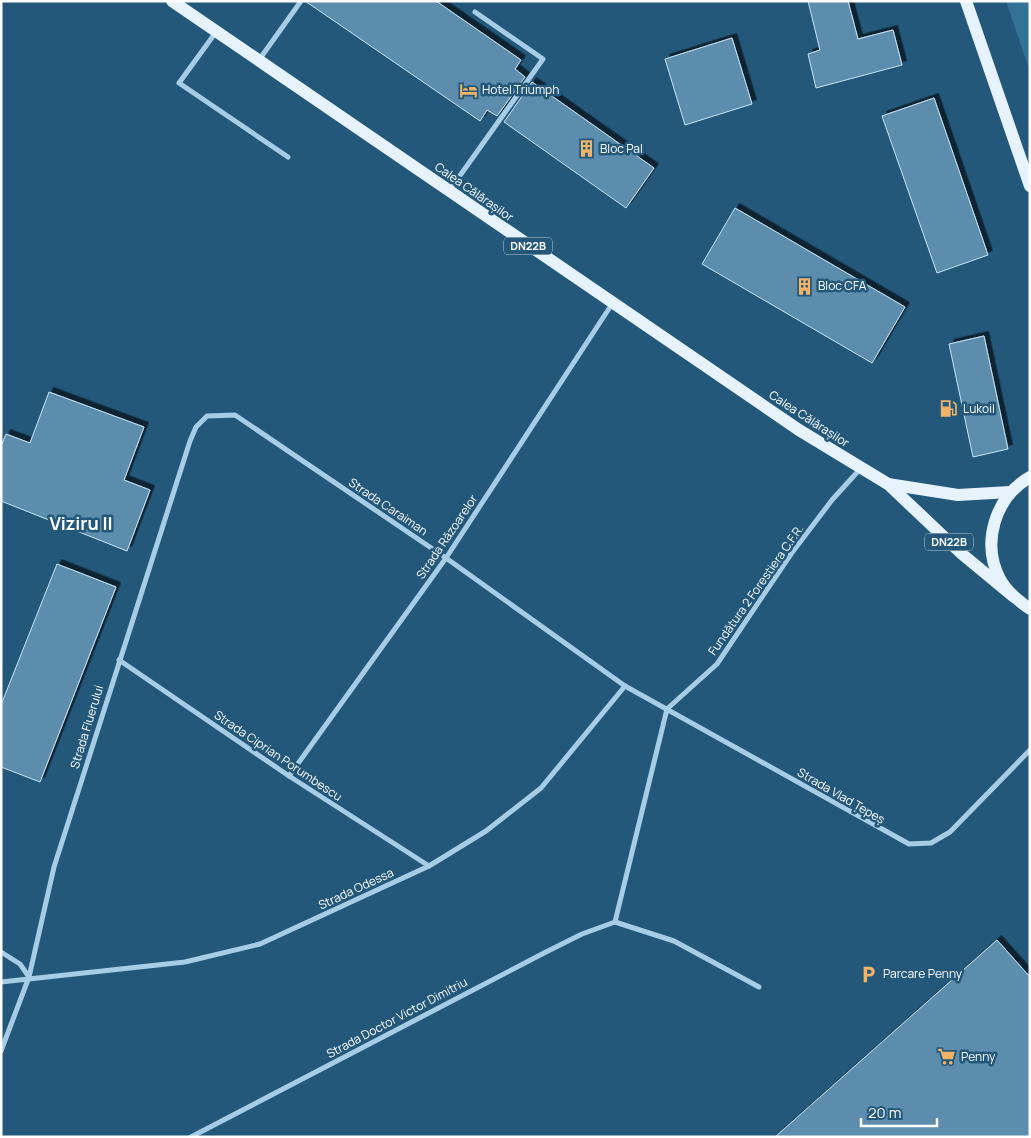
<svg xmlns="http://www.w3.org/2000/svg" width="1031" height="1138" viewBox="0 0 1031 1138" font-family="Manrope,sans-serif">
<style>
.green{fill:#337197}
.building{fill:#5b8dad;stroke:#c9e4f4;filter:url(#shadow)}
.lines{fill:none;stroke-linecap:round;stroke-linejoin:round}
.street{stroke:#a6cde5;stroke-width:5}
.primary{stroke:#e6f3fd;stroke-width:12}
.labels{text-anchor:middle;stroke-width:5;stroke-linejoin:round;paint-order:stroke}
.shield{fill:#23587b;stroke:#bdcdd7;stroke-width:1}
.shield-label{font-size:11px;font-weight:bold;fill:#fff}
.poi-label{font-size:12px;fill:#fff;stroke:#23587b;text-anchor:start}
.street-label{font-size:12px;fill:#fff;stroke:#23587b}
.district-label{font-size:18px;font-weight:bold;fill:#fff;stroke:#23587b}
</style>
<defs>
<filter id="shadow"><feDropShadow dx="4.5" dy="-4.5" stdDeviation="0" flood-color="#0009"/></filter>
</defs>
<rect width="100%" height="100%" fill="#23587b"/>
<path class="green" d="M1006,1H1030V72Z"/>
<g class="building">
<path d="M305,1H436L521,60L515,69L525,77L497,116L487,110L480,121Z"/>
<path d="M808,1H848L858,39L893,30L902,65L816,88L808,54L820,50Z"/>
<path d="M732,38L752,104L685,125L665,59Z"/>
<path d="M532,82L654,168L626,208L504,122Z"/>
<path d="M934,98L988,255L937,273L882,116Z"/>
<path d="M735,208L905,307L872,363L702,264Z"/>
<path d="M984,336L1008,449L973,457L949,344Z"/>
<path d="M49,392L144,427L124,480L150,490L127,551L1,501V446L6,434L30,443Z"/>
<path d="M57,564L116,587L40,782L1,767V705Z"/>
<path d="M997,940L1030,977V1137H775Z"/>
</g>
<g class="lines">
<g class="street">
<path d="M216,32L179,83L288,157"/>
<path d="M259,60L301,1"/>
<path d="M449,191L543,59L475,12"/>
<path d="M119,660L289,776L429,866"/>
<path d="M289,776L446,558L612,304"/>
<path d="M615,922L667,709L717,664L791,554L832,500L861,468"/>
<path d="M615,922L674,941L759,987"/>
<path d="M1,952L20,964L29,977"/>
<path d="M1,982L185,962L260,944L429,866L486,831L541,788L625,686"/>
<path d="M1,1051L29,977L54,867L190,441L196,427L207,416L235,415L446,558L625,686L909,844L931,843L950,832L1030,750"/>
<path d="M191,1137L544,953L582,934L615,922"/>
</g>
<g class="primary">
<path d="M172,1L799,430L888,484L962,554L1014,597"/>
<path d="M966,1L1030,186"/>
<path d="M1030,477C995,497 981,543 1000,579C1007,592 1019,601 1030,609"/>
<path d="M888,484L958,495L1010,492"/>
</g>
</g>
<defs>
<symbol id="hotel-bare" viewBox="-9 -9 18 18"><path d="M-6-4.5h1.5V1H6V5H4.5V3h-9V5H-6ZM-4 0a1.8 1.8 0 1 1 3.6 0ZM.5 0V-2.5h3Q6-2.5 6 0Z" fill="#f0b368" stroke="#23587b" stroke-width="2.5" paint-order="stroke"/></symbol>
<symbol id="building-bare" viewBox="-9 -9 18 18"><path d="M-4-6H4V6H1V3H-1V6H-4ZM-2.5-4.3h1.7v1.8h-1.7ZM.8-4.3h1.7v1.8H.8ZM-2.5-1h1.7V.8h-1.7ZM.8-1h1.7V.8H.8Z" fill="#f0b368" stroke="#23587b" stroke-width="2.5" paint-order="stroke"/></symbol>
<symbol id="fuel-bare" viewBox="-9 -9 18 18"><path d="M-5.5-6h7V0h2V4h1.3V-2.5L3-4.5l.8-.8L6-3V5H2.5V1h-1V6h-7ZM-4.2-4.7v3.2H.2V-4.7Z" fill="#f0b368" stroke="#23587b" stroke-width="2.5" paint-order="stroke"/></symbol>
<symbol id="parking-bare" viewBox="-9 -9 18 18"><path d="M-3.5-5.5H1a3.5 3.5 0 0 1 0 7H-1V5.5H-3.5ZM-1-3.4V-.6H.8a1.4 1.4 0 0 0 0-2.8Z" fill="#f0b368" stroke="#23587b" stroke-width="2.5" paint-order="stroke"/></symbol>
<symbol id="supermarket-bare" viewBox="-9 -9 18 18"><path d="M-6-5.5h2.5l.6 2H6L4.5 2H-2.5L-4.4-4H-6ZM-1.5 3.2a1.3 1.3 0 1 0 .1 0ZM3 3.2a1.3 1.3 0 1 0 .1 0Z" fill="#f0b368" stroke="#23587b" stroke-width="2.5" paint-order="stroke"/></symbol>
</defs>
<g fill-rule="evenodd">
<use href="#hotel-bare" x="456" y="78" width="25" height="25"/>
<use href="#building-bare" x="574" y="136" width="25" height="25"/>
<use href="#building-bare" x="792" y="274" width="25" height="25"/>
<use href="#fuel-bare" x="936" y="396" width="25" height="25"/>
<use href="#parking-bare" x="856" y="962" width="25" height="25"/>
<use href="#supermarket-bare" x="934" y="1044" width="25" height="25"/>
</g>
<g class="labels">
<g class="shield">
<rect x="504" y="237.5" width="48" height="17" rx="4"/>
<rect x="925" y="533.5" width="48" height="17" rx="4"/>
</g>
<g class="shield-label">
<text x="528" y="250">DN22B</text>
<text x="949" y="546">DN22B</text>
</g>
<g class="poi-label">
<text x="482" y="94">Hotel Triumph</text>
<text x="600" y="153">Bloc Pal</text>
<text x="818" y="290">Bloc CFA</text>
<text x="963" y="413">Lukoil</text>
<text x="883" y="978">Parcare Penny</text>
<text x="961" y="1061">Penny</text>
</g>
<g class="street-label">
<text transform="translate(474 192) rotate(35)" y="4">Calea Călărașilor</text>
<text transform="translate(809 419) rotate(33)" y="4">Calea Călărașilor</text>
<text transform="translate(388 507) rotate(34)" y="4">Strada Caraiman</text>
<text transform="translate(447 537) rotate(-56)" y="4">Strada Răzoarelor</text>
<text transform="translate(756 590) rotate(-55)" y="4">Fundătura 2 Forestiera C.F.R.</text>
<text transform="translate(87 727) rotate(-73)" y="4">Strada Fluerului</text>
<text transform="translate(278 756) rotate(34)" y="4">Strada Ciprian Porumbescu</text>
<text transform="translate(841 796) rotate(30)" y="4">Strada Vlad Țepeș</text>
<text transform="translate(356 889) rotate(-25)" y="4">Strada Odessa</text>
<text transform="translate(397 1018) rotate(-28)" y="4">Strada Doctor Victor Dimitriu</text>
</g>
<g class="district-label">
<text x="81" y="530">Viziru II</text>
</g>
</g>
<rect width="1031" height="1138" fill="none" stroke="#ffffff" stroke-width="5"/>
<path d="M861 1118v8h76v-8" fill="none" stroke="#ffffff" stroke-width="2.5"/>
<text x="868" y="1118" font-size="15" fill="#ffffff" stroke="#23587b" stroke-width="4" paint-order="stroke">20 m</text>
</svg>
